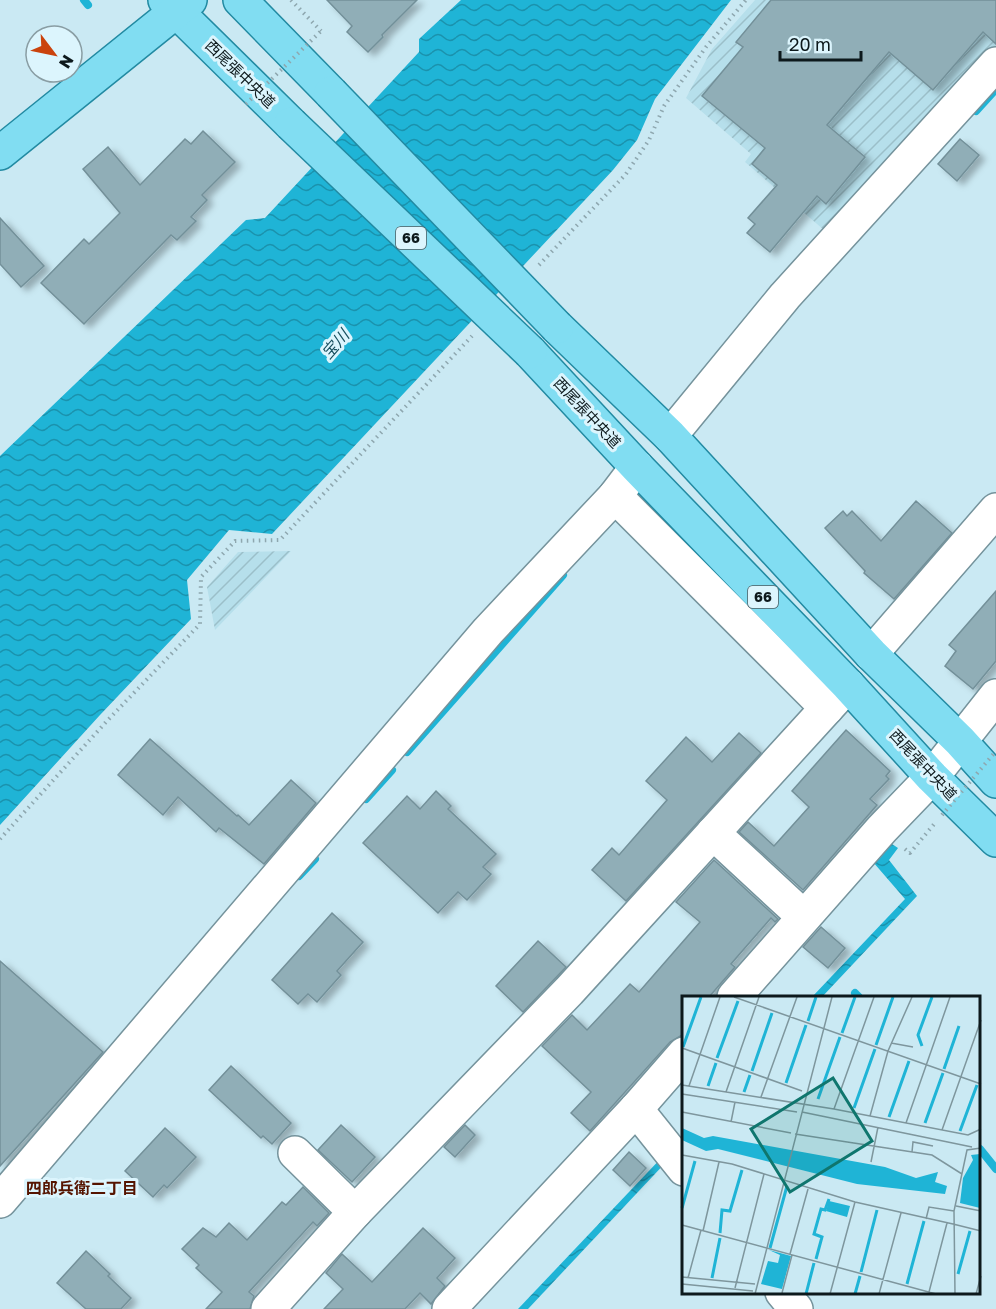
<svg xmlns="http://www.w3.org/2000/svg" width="996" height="1309" viewBox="0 0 996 1309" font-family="'Golos Text','Noto Sans JP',sans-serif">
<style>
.industrial{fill:url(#industrial-furrows)}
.water{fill:url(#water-waves)}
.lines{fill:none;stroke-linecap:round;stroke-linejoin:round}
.stream{stroke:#1fb4d6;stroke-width:8}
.building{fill:#90aeb7;stroke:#739099;stroke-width:1.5;filter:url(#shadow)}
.minor-casing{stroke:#75939c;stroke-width:36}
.major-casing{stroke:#228aa2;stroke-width:36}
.path{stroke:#8ea7af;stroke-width:4;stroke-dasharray:1.5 4.5;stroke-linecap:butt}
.minor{stroke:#fff;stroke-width:33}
.major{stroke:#81ddf2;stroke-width:33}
.major-bridge-casing{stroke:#228aa2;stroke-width:36;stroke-linecap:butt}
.path-bridge{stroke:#8ea7af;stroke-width:4;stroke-dasharray:1.5 4.5;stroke-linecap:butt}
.major-bridge{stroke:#81ddf2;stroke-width:33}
.labels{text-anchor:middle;stroke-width:6;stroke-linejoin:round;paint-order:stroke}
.shield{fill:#dcf5fd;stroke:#4b5b60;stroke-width:1.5}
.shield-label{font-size:14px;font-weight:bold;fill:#0d191c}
.street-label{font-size:15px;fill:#0d191c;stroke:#dcf5fd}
.water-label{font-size:16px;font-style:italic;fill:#19505f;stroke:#dcf5fd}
.neighbourhood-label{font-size:16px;font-weight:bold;fill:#551400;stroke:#dcf5fd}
.inset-river{fill:none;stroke:#1fb4d6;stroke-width:3}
.inset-road{fill:none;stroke:#7e969d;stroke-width:1.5}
.view{fill:#0f766e;fill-opacity:0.15;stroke:#0f766e;stroke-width:3}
.inset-edge{fill:none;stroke:#0d191c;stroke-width:3}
</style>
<defs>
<pattern id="industrial-furrows" width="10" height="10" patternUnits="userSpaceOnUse" patternTransform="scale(1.5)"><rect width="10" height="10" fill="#b6dfeb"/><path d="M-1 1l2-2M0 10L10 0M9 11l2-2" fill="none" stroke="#9bbfc9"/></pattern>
<pattern id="water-waves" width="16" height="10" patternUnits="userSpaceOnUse" patternTransform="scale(1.5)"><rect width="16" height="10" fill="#1fb4d6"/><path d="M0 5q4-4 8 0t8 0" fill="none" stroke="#1a92ad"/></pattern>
<filter id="shadow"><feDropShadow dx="6" dy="4" stdDeviation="3" flood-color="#0004"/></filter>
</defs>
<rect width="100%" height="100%" fill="#cae9f3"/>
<g class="industrial">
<path d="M755,0H996V45L824,230L745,162L751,154L686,98L712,49Z"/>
<path d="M291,551L215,630L207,587L238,552Z"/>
</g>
<g class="water">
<path d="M461,0H731L655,99L637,140L613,170L272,534L229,530L187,580L191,619L100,715L0,825V456L246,220L265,218L419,52V39Z"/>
<path d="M889,842L898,848L889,860L917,896L822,997H812L905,899L873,862Z"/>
<path d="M684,1134V1143L528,1309H518Z"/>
</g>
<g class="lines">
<g class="stream">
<path d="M84,0L88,5"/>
<path d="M976,111L996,89"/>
<path d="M407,752L563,575"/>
<path d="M366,799L392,770"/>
<path d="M299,876L315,859"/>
<path d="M855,993L859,997"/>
<path d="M980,1149L996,1169"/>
</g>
</g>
<g class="building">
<path d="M327,0H417L382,35L383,37L368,52L347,32L352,26Z"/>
<path d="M771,0H996V44L983,32L933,90L889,52L827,125L865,157L826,204L817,196L770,252L747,233L755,224L748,218L777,185L752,164L765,148L702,96L743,47L736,42Z"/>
<path d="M203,131L235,162L202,195L207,200L191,217L196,221L177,240L171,235L84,324L41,283L84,239L89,244L120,213L83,169L108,147L140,185L185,139L191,144Z"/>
<path d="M960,139L979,155L957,181L938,164Z"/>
<path d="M0,218L44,266L21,287L0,264Z"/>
<path d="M916,501L952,533L894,599L864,573L865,571L825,528L843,511L847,516L852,511L881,541Z"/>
<path d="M996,591V661L973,689L945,666L956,651L949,645Z"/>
<path d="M846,730L890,771L886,776L889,779L870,799L877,805L803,890L739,832L748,822L774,846L809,807L792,791Z"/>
<path d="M739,733L761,753L626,901L592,870L612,848L619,855L667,800L646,781L686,737L712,762Z"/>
<path d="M150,739L237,816L238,815L249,825L291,780L316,803L264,864L219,828L216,832L178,797L163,815L118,775Z"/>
<path d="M436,791L451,806L448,809L496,854L483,867L491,874L467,900L458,892L438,913L363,843L407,796L420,809Z"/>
<path d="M714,860L778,919L775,922L771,918L731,964L735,967L709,997H684V1034L670,1042L590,1131L571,1113L591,1092L542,1046L572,1015L587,1030L630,984L639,992L700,922L676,902Z"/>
<path d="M332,913L363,942L337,971L341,975L317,1002L308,994L298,1004L272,980Z"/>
<path d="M821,927L845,948L828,968L803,947Z"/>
<path d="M538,941L566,967L523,1012L496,986Z"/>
<path d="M0,961L103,1052L0,1166Z"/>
<path d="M231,1066L291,1123L272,1144L263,1136L261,1138L209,1090Z"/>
<path d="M341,1125L375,1157L352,1182L318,1150Z"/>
<path d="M465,1125L475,1135L455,1157L444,1147Z"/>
<path d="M165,1128L196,1157L167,1188L164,1185L153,1197L125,1171Z"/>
<path d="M629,1152L646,1168L630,1186L613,1170Z"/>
<path d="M303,1187L329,1213L317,1226L313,1222L249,1292L254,1296L250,1309H206L222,1292L196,1268L199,1265L182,1249L203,1228L216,1237L229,1223L247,1240L282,1202L286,1205Z"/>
<path d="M423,1228L455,1258L437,1278L445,1286L431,1304L420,1293L405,1309H324L343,1289L326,1273L342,1254L372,1282Z"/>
<path d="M86,1251L110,1274L108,1276L131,1298L121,1309H86L57,1283Z"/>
</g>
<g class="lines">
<defs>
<g id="minor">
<path d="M670,436L785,296L996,64"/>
<path d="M615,496L827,708"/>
<path d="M871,654L996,510"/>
<path d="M713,833L804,917"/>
<path d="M734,997L882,829L932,777L996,696"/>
<path d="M636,1109L684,1169"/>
<path d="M295,1153L355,1212"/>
<path d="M0,1201L488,631L615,496L637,467"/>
<path d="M782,1292L796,1309"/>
<path d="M268,1309L355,1212L569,991L848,685"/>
<path d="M449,1309L636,1109L684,1054"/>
</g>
<g id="major">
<path d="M165,0L291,124"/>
<path d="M240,0L331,93"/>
<path d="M0,153L190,0"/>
<path d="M557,327L670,436L871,654L960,741L996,781"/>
<path d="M530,352L637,467L848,685L932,777L996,840"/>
</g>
</defs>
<use href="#minor" class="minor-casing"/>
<use href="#major" class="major-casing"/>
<g class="path">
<path d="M291,0L321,31"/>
<path d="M539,265L626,174L649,140L664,106L706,47L746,0"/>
<path d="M0,839L106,722L200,624L201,577L235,541L280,540L472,336"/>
<path d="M905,849L910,853L935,823"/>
</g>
<use href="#minor" class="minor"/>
<use href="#major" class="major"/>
<defs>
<g id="major-bridge">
<path d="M331,93L557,327"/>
<path d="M291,124L530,352"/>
</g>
</defs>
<use href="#major-bridge" class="major-bridge-casing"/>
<g class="path-bridge">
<path d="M246,104L321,31"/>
<path d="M942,815L996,751"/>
</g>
<use href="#major-bridge" class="major-bridge"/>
</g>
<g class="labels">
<g class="shield">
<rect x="396" y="227" width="30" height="22" rx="4.5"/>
<rect x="748" y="586" width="30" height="22" rx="4.5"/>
</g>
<g class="shield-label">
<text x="411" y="243">66</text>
<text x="763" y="602">66</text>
</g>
<g class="street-label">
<text transform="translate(240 74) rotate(44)" y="5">西尾張中央道</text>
<text transform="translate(587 413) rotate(47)" y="5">西尾張中央道</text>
<text transform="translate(923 765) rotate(47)" y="5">西尾張中央道</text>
</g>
<g class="water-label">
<text transform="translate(335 344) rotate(-49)" y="6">宝川</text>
</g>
<g class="neighbourhood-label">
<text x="82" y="1194">四郎兵衛二丁目</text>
</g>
</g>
<g transform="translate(682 996)">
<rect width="298" height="298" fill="#cae9f3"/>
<path d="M0,132L22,142L31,140L203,171L234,182L256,176L253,186L265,190L263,198L175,188L36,153L24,155L0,144ZM298,158V212L278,207L281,182L291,164L289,159ZM147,205L168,210L165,221L144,215ZM87,254L109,260L100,293L79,288L86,265L96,267L98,259Z" fill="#1fb4d6"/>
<path class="inset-river" d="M126,25L134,1M160,37L173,1M194,49L211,1M240,50L236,39L250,1M1,51L19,1M35,62L56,5M262,73L277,30M70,75L90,17M104,87L124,29M26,90L34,67M62,96L68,79M136,103L158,41M172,112L193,53M207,121L227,65M243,127L261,77M278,135L295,89M0,212L13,165M38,237L40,214L48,215L60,174M88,252L105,190M134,263L140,241L132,238L139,213L143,214L147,203M179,276L195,214M276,278L288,235M30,282L38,242M225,288L242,225M124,298L132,267M173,298L178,280"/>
<path class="inset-road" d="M52,1L299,88M209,47L231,51M0,52L120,95M0,89L152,113L286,139L299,133M7,90L38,1M44,96L77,1M0,98L115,116M79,101L115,1M152,113L192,1M0,116L109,137M120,116L290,151M188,120L206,55L230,1M49,126L53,106M224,127L268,1M260,134L299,24M113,138L250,159L280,178M230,156L231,146L251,150M0,159L50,168L173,206L271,228M189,166L196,131M274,210L299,215M244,223L247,211L272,215M271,228L299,235M0,229L254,298M21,235L37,166M108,258L126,193M0,281L73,288M6,282L19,234M0,288L71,295M53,292L82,178M247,296L265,227M100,297L110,259M73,298L150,1M148,298L173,206M197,298L219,217M273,298L272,215L285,154L299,152M294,298L299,280"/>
<path class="view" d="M151,82L190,145L108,196L69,133Z"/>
<rect width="298" height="298" class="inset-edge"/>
</g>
<g transform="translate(54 54) rotate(122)"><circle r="28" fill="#dcf5fd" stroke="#899da3" stroke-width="1.5"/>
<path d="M0-4.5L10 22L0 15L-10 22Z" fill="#ca430d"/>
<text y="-9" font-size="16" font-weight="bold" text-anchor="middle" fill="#0d191c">N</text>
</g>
<path d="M780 51v9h81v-9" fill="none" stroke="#0d191c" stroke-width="3"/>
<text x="789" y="51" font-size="18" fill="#0d191c" stroke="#dcf5fd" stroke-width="4.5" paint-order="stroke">20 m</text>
</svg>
